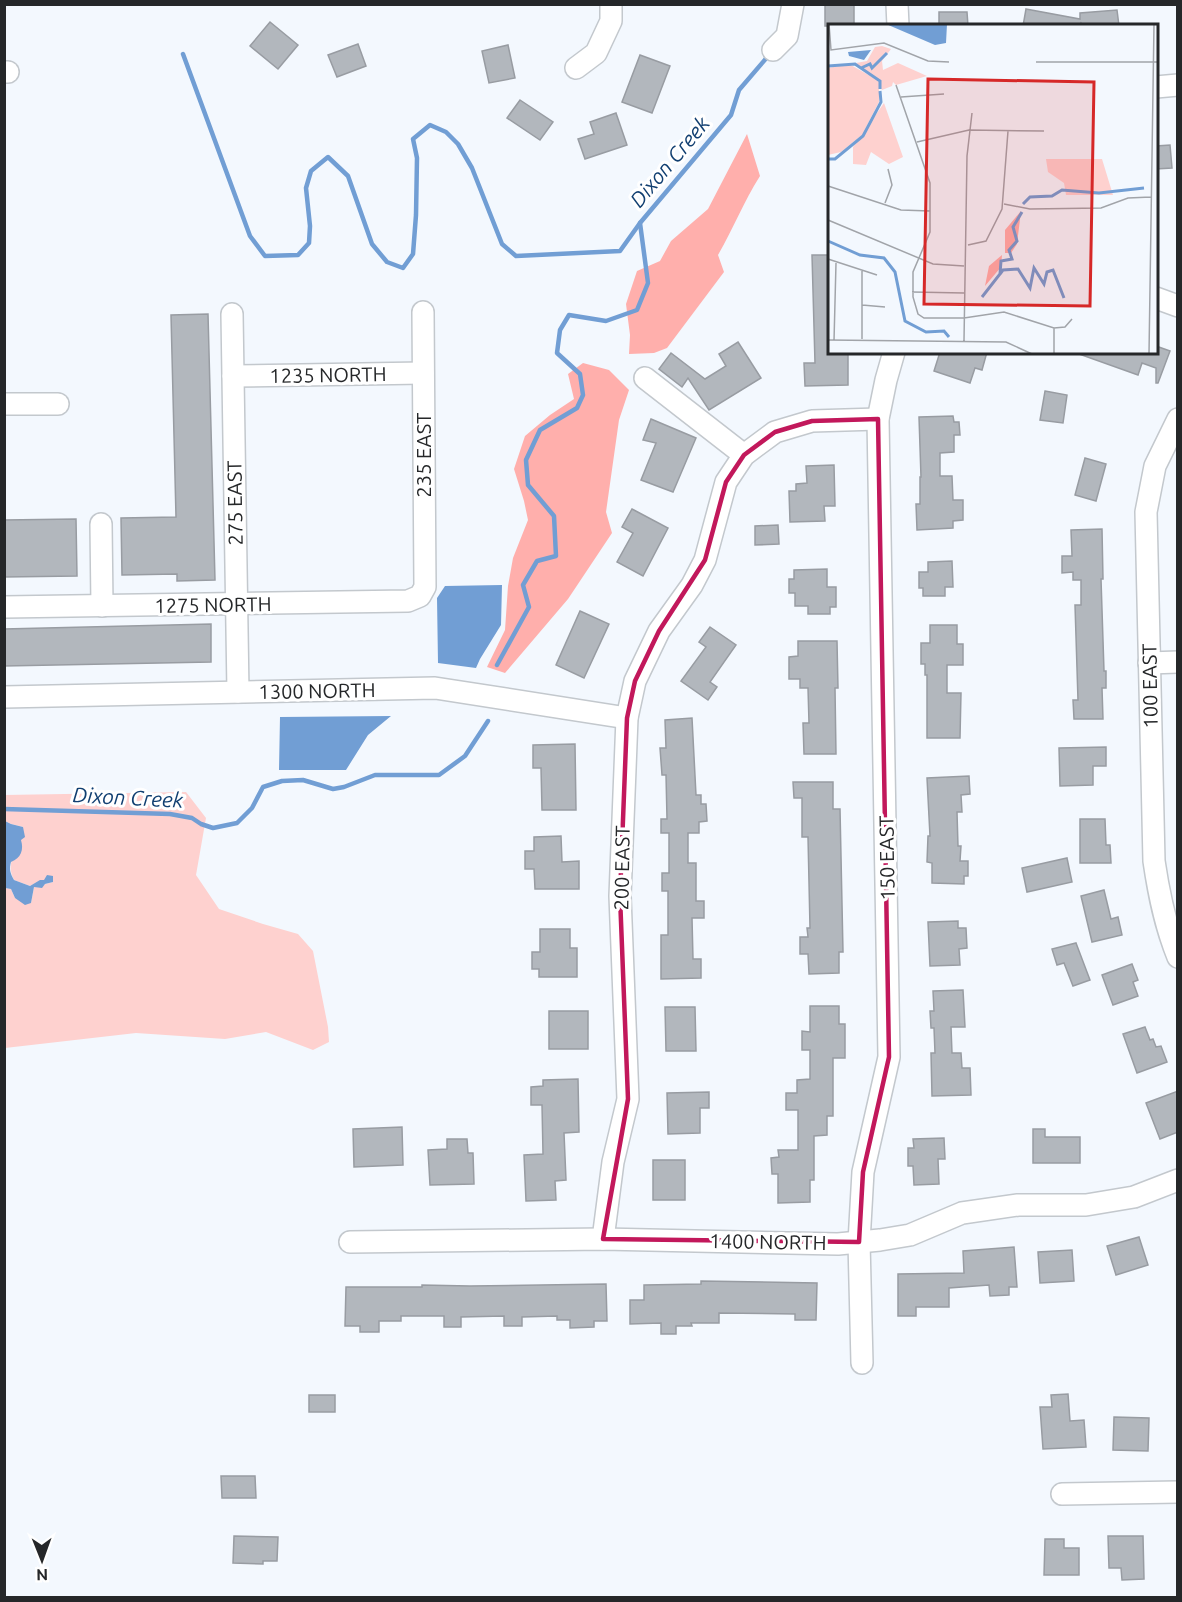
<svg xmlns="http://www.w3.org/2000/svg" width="1182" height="1602" viewBox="0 0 1182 1602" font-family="Ubuntu,sans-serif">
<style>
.green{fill:#fed1cf}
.forest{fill:#ffafac}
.water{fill:#719ed4}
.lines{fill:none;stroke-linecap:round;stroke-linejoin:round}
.stream{stroke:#719ed4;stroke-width:4.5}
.building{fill:#b2b7bd;stroke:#989ca2;stroke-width:1.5}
.minor-casing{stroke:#c3c8cd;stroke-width:24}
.minor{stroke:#fff;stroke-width:21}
.marked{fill:none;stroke:#c2185b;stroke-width:4.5;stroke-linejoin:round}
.labels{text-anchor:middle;stroke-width:6;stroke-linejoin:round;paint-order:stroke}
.street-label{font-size:20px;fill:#252729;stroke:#fff}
.water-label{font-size:21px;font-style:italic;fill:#113f71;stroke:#fff}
.inset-river{fill:none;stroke:#719ed4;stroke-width:3}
.inset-road{fill:none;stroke:#a1a4a9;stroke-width:1.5}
.view{fill:#d62828;fill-opacity:0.15;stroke:#d62828;stroke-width:3}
.inset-edge{fill:none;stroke:#252729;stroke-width:3}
</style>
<rect width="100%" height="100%" fill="#f3f8fe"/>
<path class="green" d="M186,792L206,818L196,875L219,909L263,924L298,934L313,951L328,1027L329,1042L313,1050L266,1032L225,1039L136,1033L5,1048V888L11,889L15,898L31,903L34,887L53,882L44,880L30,886L14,880C6,864 14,857 20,842C22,837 22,832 23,827L11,824L5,821L4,795Z"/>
<g class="forest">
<path d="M747,134L760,176C744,201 733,229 718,255L724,272L667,348L654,353L629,354L630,335L626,304L637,271L660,261L671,241L708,209Z"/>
<path d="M583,363L609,370L629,390L619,420L606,512L612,533L568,599L505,673L487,667L505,630L508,586L513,558L528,520L524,501L514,469L525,436L550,415L574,399L568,374Z"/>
</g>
<g class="water">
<path d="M502,585L501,625L480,659L476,668L438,663L437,598L445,586Z"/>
<path d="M391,716L368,735L346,770H279L280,717Z"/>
<path d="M5,821L11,824L23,827L25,837L21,840C24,850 21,858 11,862C9,869 10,873 14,880L30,886L40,880H44L47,875L53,876V882L45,884L42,888L34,887L31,903L25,905L15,898L11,889L5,888Z"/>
</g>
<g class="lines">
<g class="stream">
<path d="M183,54L250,236L265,256L298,255L309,243L310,226L306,188L311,171L328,157L348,176L372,244L387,262L403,268L413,254L416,215L417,158L413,139L430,125L446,132L458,144L472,168L502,244L516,256L620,251L640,223"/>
<path d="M497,665L529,607L523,585L537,561L556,556L554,516L528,485L526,460L540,430L577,408L583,395L580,374L557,353L560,330L569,315L606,321L637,310L648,283L640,223L731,115L739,90L769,55"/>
<path d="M4,809L170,814L192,818L201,824L213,828L237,823L252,808L263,787L282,781L303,780L333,789L344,787L375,775H439L465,756L488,721"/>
</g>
</g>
<g class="building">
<rect x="825" y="4" width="29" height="22"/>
<path d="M1026,9L1080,19V13L1117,10L1119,26H1081V22L1080,26H1023Z"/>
<path d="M939,12H967L968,26H939Z"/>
<path d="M270,22L298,45L278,69L250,46Z"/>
<path d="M358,44L366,66L337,77L328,55Z"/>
<path d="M508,45L515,78L489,83L482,51Z"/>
<path d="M640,55L670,66L652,113L622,102Z"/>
<path d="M520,100L553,122L540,140L507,118Z"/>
<path d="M616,113L627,145L585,159L578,139L594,134L590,122Z"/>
<path d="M1170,145L1172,168L1156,169V146Z"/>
<path d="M812,255H830V352H848V385L805,386L804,363H815Z"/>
<path d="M208,314L215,580L177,581V574L122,575L121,518L176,517L171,315Z"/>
<path d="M738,342L761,378L709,410L688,378L682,387L659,369L671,353L705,379L726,366L719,354Z"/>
<path d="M1156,346L1170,351L1158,383H1156V368L1142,363L1138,375L1079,354V352H1156Z"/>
<path d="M940,352H987L982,370L975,368L970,383L934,371Z"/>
<path d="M1045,391L1067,395L1063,423L1040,420Z"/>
<path d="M953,416L954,422H959L960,435H954V452L940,453V476H952L953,500H963V520L953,521V528L917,530L916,504H920V477H921L919,417Z"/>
<path d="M651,419L696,438L673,492L641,480L656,443L643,440Z"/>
<path d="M1085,458L1106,464L1096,501L1075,495Z"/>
<path d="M834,465L835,506H824L825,521L790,522L789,491H796V484L807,483L806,466Z"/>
<path d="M632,509L668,528L643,576L617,562L633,533L622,527Z"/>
<path d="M76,519L77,576L4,577V520Z"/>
<path d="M778,525L779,544L755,545V526Z"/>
<path d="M1102,529L1103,579H1101L1104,671H1106V688H1102L1103,719H1074L1073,700H1078L1075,605H1081V580H1073V572L1062,573V556H1072L1071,530Z"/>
<path d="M952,561L953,587H945V596H923V588H919V572H928V562Z"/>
<path d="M827,569V587H836V607H830V614H808V606H795V593H789V579H794V570Z"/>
<path d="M580,611L609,624L584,678L556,665Z"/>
<path d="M211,624V662L4,666V629Z"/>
<path d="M930,625H957V644H963V665H947V693H961L960,738H927V675H925V664H921V643H930Z"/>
<path d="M710,627L736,645L710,682L717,687L708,700L681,681L706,647L699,642Z"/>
<path d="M798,641H837L838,688H835L836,754H804L803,723H809L808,688H800V679H789V657L798,656Z"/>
<path d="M692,718L696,795H701V804H706L707,821L699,822V833H688V863H696V901H704V918H692L693,959H701V978L661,979V935H668V891H662V873H669V833H661V819H667L666,775H662L660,748H666L665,720Z"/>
<path d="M575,744L576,810H542L541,768H533V745Z"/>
<path d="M1106,747V766H1093V785L1060,786L1059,748Z"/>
<path d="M969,776L970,794L961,795L962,812H957L958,846H961L960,861H968V876H964V884L932,883V863L927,862L928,836H930L927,778Z"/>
<path d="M793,782H833V809H840L843,952H839V973L809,974L808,954H800V937H808L807,928H810L808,837H802V798H794Z"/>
<path d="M1080,819H1105L1106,845H1110L1111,863H1080Z"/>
<path d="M561,836L562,862L579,861V889H535L534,869H525V851H534V837Z"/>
<path d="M1067,858L1072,882L1027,892L1022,868Z"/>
<path d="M1104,890L1111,919L1118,917L1122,935L1092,942L1081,896Z"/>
<path d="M958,921V928H966L967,948L959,949L960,965L930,966L928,922Z"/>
<path d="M540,929H570V948H577V977H539V969H532V952H540Z"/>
<path d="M1076,943L1090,980L1073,986L1064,963L1057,965L1052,949Z"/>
<path d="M1132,964L1138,980L1133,982L1138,996L1113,1005L1102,975Z"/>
<path d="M963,990L965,1027H951L952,1053H961L962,1068H970L971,1095L932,1096L931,1053H935L934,1028H931L930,1011H934L933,991Z"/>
<path d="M810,1006H839V1024H845V1058H833V1116H827V1135L814,1136V1180H810V1202L778,1203V1174H772L771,1158L779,1157L778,1150H798V1110H786V1093H797V1080L810,1079V1050H802V1031L810,1032Z"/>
<path d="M665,1007H695L696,1051H666Z"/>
<rect x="549" y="1011" width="39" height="38"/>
<path d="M1145,1027L1150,1040L1153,1039L1156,1047L1161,1046L1167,1062L1137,1073L1123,1034Z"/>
<path d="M578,1079L579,1132L564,1133L566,1180L555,1181L556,1200L526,1201L524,1155L543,1154L542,1105H531V1087L543,1086V1080Z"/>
<path d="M1178,1091V1132L1160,1139L1146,1103Z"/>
<path d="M709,1092V1108H700V1133L668,1134L667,1093Z"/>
<path d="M402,1127L403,1165L354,1167L353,1129Z"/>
<path d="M1033,1129H1045V1137H1080V1163H1033Z"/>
<path d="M944,1138L945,1159H938L939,1184L914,1185L913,1166H908V1148H914L913,1139Z"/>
<path d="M447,1139H467L468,1153H473L474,1184L430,1185L428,1150L447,1149Z"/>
<rect x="653" y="1160" width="32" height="40"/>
<path d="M1139,1237L1148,1265L1116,1275L1107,1246Z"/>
<path d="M1014,1247L1017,1287H1009V1295L990,1296L989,1285L949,1288V1307H916V1316H898V1274L964,1273L963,1251Z"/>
<path d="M1072,1250L1074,1281L1040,1283L1038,1252Z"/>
<path d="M701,1281L817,1283L816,1320H795V1314L719,1313V1323H691L692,1326H676V1334H661V1323L630,1324V1300H644V1285L701,1284Z"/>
<path d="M606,1284L607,1321H594V1327L570,1328V1320H557V1316L522,1317V1326H504V1316L461,1317V1327H444V1316H401V1321H379V1332H360V1326H345L346,1287H422V1285L470,1286Z"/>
<path d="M1068,1394L1070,1421L1084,1420L1086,1447L1043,1449L1040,1407H1052L1051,1395Z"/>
<rect x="309" y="1395" width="26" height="17"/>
<path d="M1114,1417L1149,1418L1148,1451L1113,1450Z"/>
<path d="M221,1476H255L256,1498H222Z"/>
<path d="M234,1536L278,1537L277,1561H263V1564L233,1563Z"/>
<path d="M1108,1536H1143L1144,1579L1122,1580L1121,1568H1109Z"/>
<path d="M1045,1539H1064V1548H1079V1575H1044Z"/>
</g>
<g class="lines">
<defs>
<g id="minor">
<path d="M897,4L898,26"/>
<path d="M773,50L787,36L793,4"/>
<path d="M576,68L596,53L611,21V4"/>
<path d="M4,72H8"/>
<path d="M1156,87L1178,85"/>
<path d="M1156,298L1178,306"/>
<path d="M232,314L238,692"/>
<path d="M233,376L423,373"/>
<path d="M645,378L744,455"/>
<path d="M4,404H58"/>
<path d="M1178,419L1155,466L1146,512L1154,861C1159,895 1165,925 1178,957"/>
<path d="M101,524L102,606"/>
<path d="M4,607L408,601L420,596L425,587L423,312"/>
<path d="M1149,663L1178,662"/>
<path d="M4,697L435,688L627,718"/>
<path d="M603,1239L613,1162L628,1099L620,896L627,718L635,681L659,631L692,585L705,560L726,482L744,455L775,432L812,421L878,419"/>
<path d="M350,1242L603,1239L838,1244L880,1240L910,1235L962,1213L1018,1205H1086L1134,1197L1178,1180"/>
<path d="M862,1363L859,1242L863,1172L889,1057L878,419L886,380L894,352"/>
<path d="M1062,1494L1178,1492"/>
</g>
</defs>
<use href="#minor" class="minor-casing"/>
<use href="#minor" class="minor"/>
</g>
<path class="marked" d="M878,419L889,1057L863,1172L859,1242L603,1239L628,1099L620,896L627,718L635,681L659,631L705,560L726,482L744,455L775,432L812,421Z"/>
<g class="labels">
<g class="street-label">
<text transform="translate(328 375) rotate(-1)" y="7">1235 NORTH</text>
<text transform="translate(424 455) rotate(-90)" y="7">235 EAST</text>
<text transform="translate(235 503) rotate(-91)" y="7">275 EAST</text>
<text transform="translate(213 605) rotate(-1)" y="7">1275 NORTH</text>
<text transform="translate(1150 686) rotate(-91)" y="7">100 EAST</text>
<text transform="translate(317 691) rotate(-1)" y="7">1300 NORTH</text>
<text transform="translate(887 858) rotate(-91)" y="7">150 EAST</text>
<text transform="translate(622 868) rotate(-89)" y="7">200 EAST</text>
<text transform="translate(768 1242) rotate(1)" y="7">1400 NORTH</text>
</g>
<g class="water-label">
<text transform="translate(670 162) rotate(-50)" y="7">Dixon Creek</text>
<text transform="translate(128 798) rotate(3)" y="7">Dixon Creek</text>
</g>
</g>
<g transform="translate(828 24)">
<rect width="330" height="330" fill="#f3f8fe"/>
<path d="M54,22L63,25L54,37L55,46L70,39L99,52L68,61L65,58L64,62L54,66L51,61V78L34,111L13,128L0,131V44L21,40L46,54L28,39L39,37L47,23ZM56,79L75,133L61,140L43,128L38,141L25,140V123ZM218,135H274L285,171H238L236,159L220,148Z" fill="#fed1cf"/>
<path d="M193,187L189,220L183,229H177V206ZM174,231L173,243L157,262L161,242Z" fill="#ffafac"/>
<path d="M58,0H119L118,19L107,21ZM43,26L36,36L21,32L20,28Z" fill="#719ed4"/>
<path class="inset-river" d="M0,42L27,40L52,57V65M33,44L42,40L44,44L59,29M0,135H7L35,112L53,78L52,67M195,180L202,173L224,172L234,166L271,169L316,164M0,217L32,231L56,234L67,248L77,297L98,308L116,307L121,313M172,250L175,246L190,245L202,264L206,244L216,260L219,248L225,246L236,274M154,273L172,250L173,237L184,235L181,226L189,217L185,203L194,188"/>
<path class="inset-road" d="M1,0L3,26L56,19L100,37L121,38M208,38H330M68,61L102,159V208L85,248V273L90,290L96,294H136L176,288L226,304L237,303L244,295M73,73L116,70M89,118L141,106L216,107M0,162L73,186L102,187M57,179L64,161L60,145M176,180L202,185L273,184L300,174L323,173M0,196L105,240L136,242M140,221L158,217L174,185L180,107M0,235L49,251M84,268L136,269M34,281L57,283M34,315V247M0,316L178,318L204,330M6,317L8,239M136,317L139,132L144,89M226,330V304M321,330L326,0"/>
<path class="view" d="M100,55L266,58L262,282L96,280Z"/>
<rect width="330" height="330" class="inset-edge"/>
</g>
<rect width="1182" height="1602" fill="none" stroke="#252729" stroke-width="12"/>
<g transform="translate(42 1560) rotate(179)" stroke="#ffffff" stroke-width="4.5" paint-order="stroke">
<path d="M0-4.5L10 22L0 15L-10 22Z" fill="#252729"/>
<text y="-9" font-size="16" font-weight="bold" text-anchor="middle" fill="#252729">N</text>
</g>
</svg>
